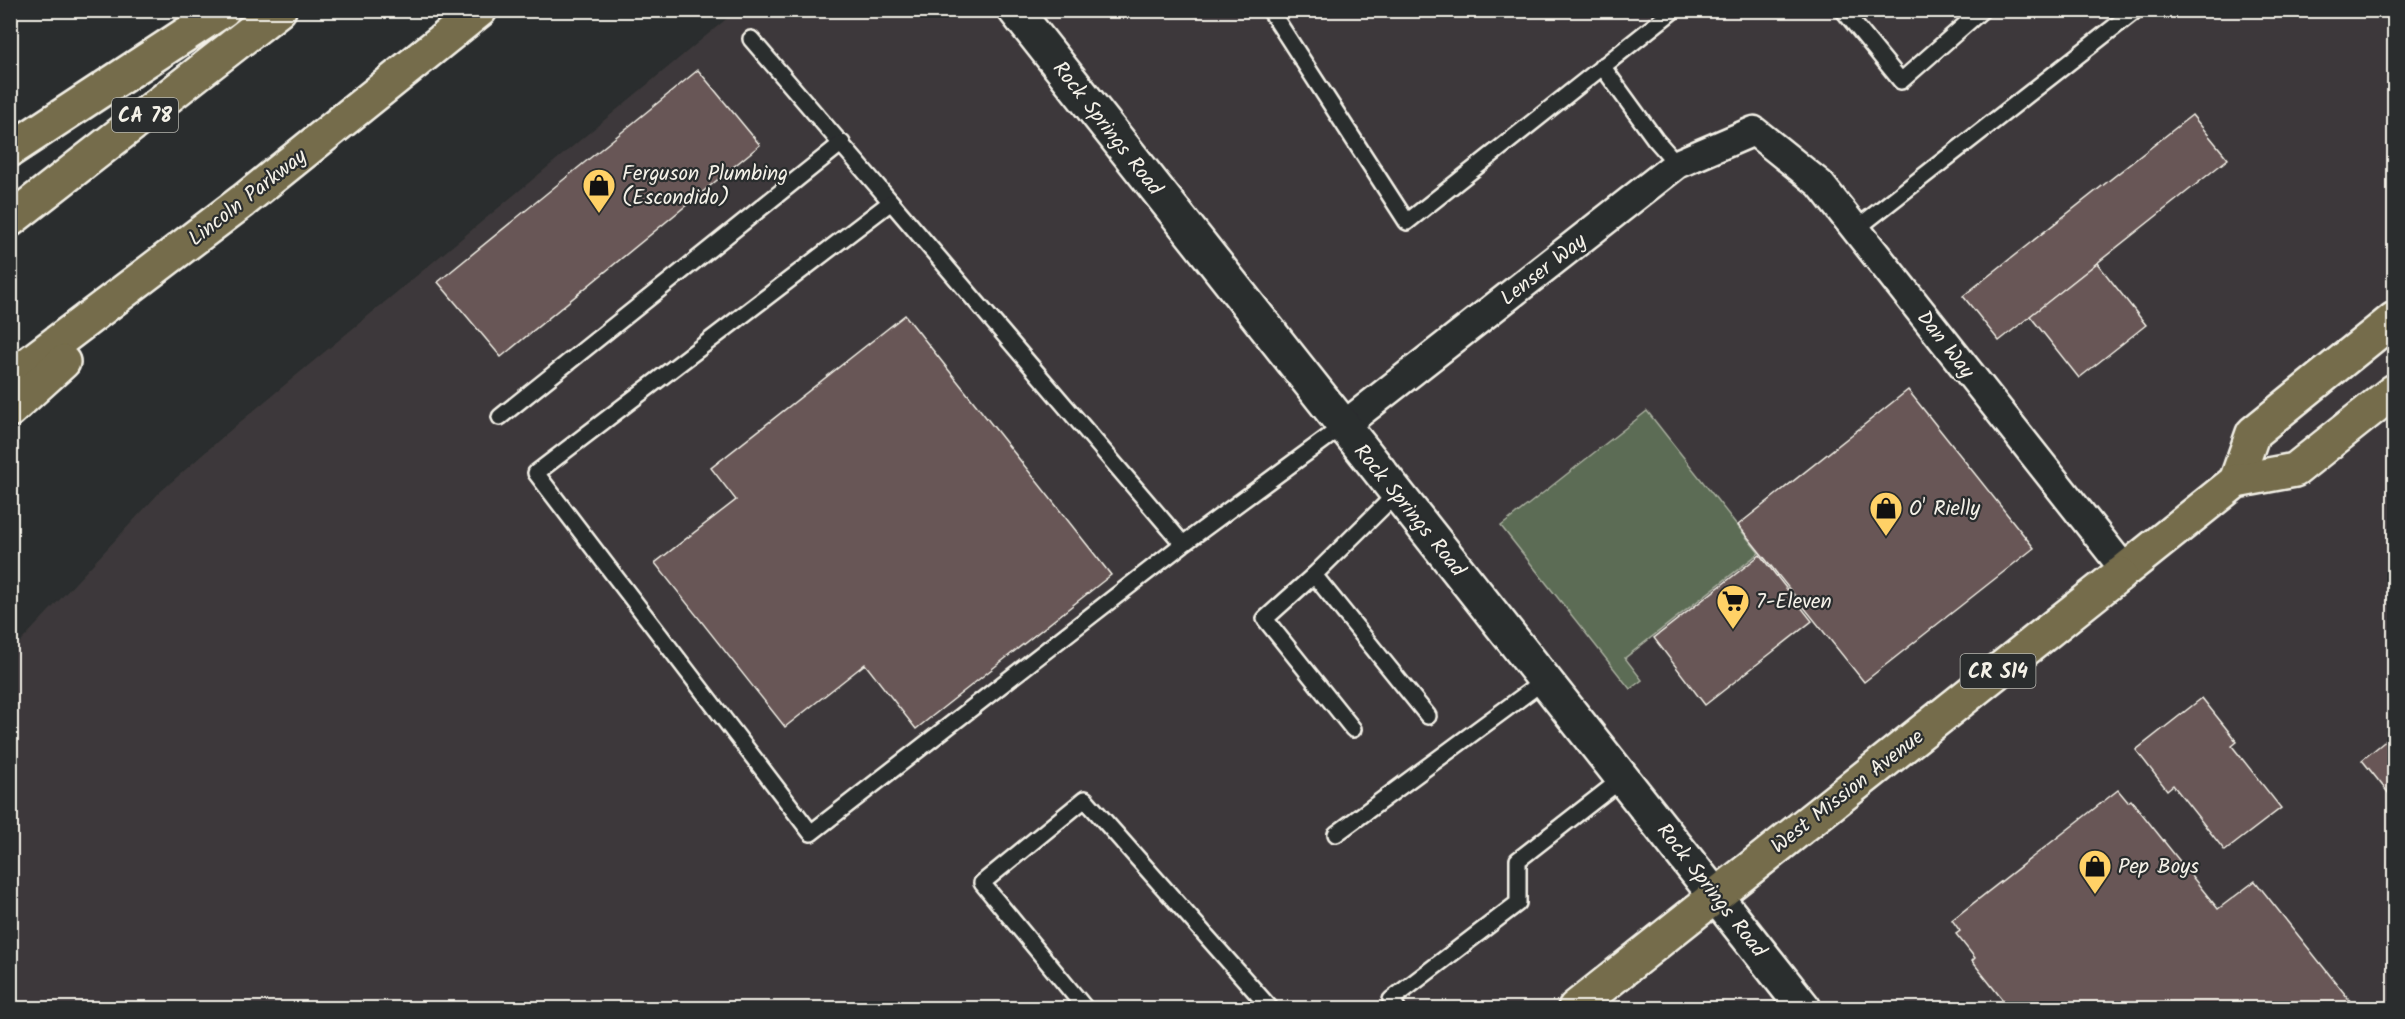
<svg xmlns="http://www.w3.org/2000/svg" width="2405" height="1019" viewBox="0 0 2405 1019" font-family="Kalam,sans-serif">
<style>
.built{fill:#3d393a}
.green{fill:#5b6c55;stroke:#a8ae9e;stroke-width:1.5}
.building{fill:#685656;stroke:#f4f1e8;stroke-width:1.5}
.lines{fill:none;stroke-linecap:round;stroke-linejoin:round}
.service-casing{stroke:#f4f1e8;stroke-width:20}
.minor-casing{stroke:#f4f1e8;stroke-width:33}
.tertiary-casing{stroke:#f4f1e8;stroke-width:38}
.primary-casing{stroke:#f4f1e8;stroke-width:38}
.motorway-casing{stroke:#f4f1e8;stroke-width:38}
.service{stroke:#2a2d2e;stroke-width:15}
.minor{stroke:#2a2d2e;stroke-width:28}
.tertiary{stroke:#2a2d2e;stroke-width:33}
.primary{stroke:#746c4b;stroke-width:33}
.motorway{stroke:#746c4b;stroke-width:33}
.labels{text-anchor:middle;stroke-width:4.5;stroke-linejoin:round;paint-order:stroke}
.shield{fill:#2a2d2e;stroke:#b7b6b0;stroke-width:1.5}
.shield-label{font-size:20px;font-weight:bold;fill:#f4f1e8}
.street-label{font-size:21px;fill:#f4f1e8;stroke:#2a2d2e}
.poi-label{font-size:21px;fill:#f4f1e8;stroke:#2a2d2e;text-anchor:start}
</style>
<rect width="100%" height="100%" fill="#2a2d2e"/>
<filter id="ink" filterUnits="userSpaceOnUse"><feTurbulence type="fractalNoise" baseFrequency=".0167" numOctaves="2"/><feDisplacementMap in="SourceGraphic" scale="12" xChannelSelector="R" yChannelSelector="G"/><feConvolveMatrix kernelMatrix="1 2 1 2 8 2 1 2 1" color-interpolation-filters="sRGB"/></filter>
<g filter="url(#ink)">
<path class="built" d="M736,11H2394V1008H11L10,653L160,492L234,427Z"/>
<path class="green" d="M1647,411L1759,553L1625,658L1642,680L1630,689L1501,526Z"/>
<g class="building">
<path d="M698,70L760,145L501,357L438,282Z"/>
<path d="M2192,115L2228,159L1999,341L1963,296Z"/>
<path d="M2097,263L2146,325L2079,378L2030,316Z"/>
<path d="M905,315L1111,575L916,729L865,664L785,727L655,563L736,500L711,468Z"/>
<path d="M1908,390L2034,548L1864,682L1738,525Z"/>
<path d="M1760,555L1812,621L1705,705L1654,638Z"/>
<path d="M2202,698L2237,742L2232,746L2281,808L2225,851L2173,785L2167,790L2136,750Z"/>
<path d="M2394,734V800L2362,760Z"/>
<path d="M2118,790L2128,802L2131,800L2218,909L2255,881L2356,1008H2009L1972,961L1975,958L1956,934L1960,931L1952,920Z"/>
</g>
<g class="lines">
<defs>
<g id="service">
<path d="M1270,10L1407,222L1674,10"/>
<path d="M1843,10L1901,81L1982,10"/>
<path d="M751,39L891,202"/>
<path d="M1602,66L1655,139L1677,164"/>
<path d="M1856,229L2136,10"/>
<path d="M500,417L842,143"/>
<path d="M1183,544L891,202L536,473L811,833L1183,544L1343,426"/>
<path d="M1314,575L1428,716"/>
<path d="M1353,729L1265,619L1314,575L1396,494"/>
<path d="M1336,834L1545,680"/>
<path d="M1085,1008L982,883L1085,799L1270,1008"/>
<path d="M1397,1008L1391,1000L1518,903V860L1623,778"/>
</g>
<path id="minor" d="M1343,426L1677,164L1754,131L1820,184L2125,570"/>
<path id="tertiary" d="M1015,10C1278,343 1543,675 1804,1008"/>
<g id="primary">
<path d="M2236,481L2253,433L2394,319"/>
<path d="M2125,570L2236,481L2295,470L2394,391"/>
<path d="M1575,1008L2120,574"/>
</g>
<g id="motorway">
<path d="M10,150L223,10"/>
<path d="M10,220L279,10"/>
<path d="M10,378L243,201L480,10"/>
<path d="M10,410L63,362"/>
</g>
</defs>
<use href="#service" class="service-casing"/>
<use href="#minor" class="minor-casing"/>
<use href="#tertiary" class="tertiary-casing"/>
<use href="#primary" class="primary-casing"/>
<use href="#motorway" class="motorway-casing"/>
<use href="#service" class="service"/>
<use href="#minor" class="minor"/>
<use href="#tertiary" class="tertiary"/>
<use href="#primary" class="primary"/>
<use href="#motorway" class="motorway"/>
</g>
</g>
<defs>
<symbol id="shop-pin" viewBox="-11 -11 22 30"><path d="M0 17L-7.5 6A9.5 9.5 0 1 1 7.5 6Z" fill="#ffd166" stroke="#2a2d2e"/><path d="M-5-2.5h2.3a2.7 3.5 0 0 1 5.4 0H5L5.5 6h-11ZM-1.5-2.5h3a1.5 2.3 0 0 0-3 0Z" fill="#111"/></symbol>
<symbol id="supermarket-pin" viewBox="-11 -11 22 30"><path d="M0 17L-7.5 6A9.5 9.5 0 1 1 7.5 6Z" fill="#ffd166" stroke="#2a2d2e"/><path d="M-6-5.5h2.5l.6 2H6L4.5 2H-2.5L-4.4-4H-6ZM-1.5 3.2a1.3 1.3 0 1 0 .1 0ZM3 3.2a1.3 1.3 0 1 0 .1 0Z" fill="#111"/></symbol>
</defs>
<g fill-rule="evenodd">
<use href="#shop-pin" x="580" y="166" width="38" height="52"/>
<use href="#shop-pin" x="1867" y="489" width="38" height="52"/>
<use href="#supermarket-pin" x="1714" y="582" width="38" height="52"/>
<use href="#shop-pin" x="2076" y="847" width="38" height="52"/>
</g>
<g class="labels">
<g class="shield">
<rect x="112" y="98" width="66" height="34" rx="4.5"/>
<rect x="1960.5" y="654" width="75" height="34" rx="4.5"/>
</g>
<g class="shield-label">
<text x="145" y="122">CA 78</text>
<text x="1998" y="678">CR S14</text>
</g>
<g class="street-label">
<text transform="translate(1108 128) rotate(52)" y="7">Rock Springs Road</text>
<text transform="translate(247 197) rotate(-38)" y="7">Lincoln Parkway</text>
<text transform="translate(1543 269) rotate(-38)" y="7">Lenser Way</text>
<text transform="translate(1946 344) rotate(52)" y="7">Dan Way</text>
<text transform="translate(1410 510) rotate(51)" y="7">Rock Springs Road</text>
<text transform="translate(1847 791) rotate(-38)" y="7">West Mission Avenue</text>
<text transform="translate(1712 890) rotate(52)" y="7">Rock Springs Road</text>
</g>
<g class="poi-label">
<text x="622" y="180">Ferguson Plumbing<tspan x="622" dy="24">(Escondido)</tspan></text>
<text x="1909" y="515">O' Rielly</text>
<text x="1756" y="608">7-Eleven</text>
<text x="2118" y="873">Pep Boys</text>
</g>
</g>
<rect width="2405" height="1019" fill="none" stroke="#2a2d2e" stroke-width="36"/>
<rect x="18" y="18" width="2369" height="983" fill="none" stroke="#f4f1e8" stroke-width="2" filter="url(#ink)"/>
</svg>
